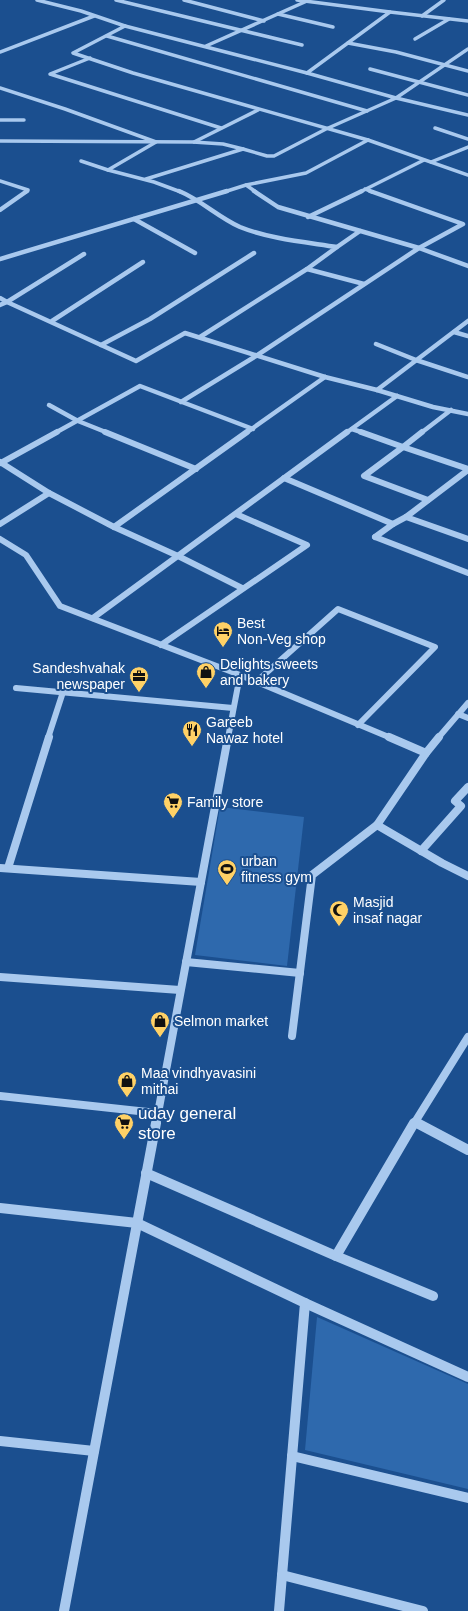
<svg xmlns="http://www.w3.org/2000/svg" width="468" height="1611" viewBox="0 0 468 1611" font-family="Helvetica,sans-serif">
<style>
.green{fill:#2e69ad}
.lines{fill:none;stroke-linecap:round;stroke-linejoin:round}
.minor-far4{stroke:#a9c9ee;stroke-width:3.5}
.minor-far3{stroke:#a9c9ee;stroke-width:4.5}
.minor-far2{stroke:#a9c9ee;stroke-width:6}
.minor-far1{stroke:#a9c9ee;stroke-width:8}
.minor{stroke:#a9c9ee;stroke-width:10}
.labels{text-anchor:middle;stroke-width:4;stroke-linejoin:round;paint-order:stroke}
.poi-label{font-size:14px;fill:#fff;stroke:#1b4f8f;text-anchor:start}
.near-poi-label{font-size:17px;fill:#fff;stroke:#1b4f8f;text-anchor:start}
</style>
<rect width="100%" height="100%" fill="#1b4f8f"/>
<g class="green">
<path d="M220,807L304,817L287,966L195,955Z"/>
<path d="M317,1317L468,1384V1489L305,1450Z"/>
</g>
<g class="lines">
<g class="minor-far4">
<path d="M37,0L81,11L125,26L73,53L133,73L368,140L306,173L246,185L224,192"/>
<path d="M116,0L302,45"/>
<path d="M184,0L264,21"/>
<path d="M390,12L468,21"/>
<path d="M278,14L333,27"/>
<path d="M422,16L444,0"/>
<path d="M125,26L307,73"/>
<path d="M107,36L367,111"/>
<path d="M415,39L449,19"/>
<path d="M348,43L396,52L468,71"/>
<path d="M206,46L307,1"/>
<path d="M468,49L396,98L468,115"/>
<path d="M0,52L94,16"/>
<path d="M90,58L50,74L221,128"/>
<path d="M370,69L468,95"/>
<path d="M0,88L65,109L156,142L108,170L154,182L181,192"/>
<path d="M0,120H24"/>
<path d="M435,128L468,139"/>
<path d="M368,140L468,175"/>
<path d="M0,141L193,142L223,144L243,149L146,179"/>
<path d="M194,142L258,110"/>
<path d="M243,149L267,156H274L326,129L396,98L307,73L390,12L297,0"/>
<path d="M81,161L108,170"/>
<path d="M431,162L468,147"/>
<path d="M0,181L28,190L26,192"/>
<path d="M246,185L256,192"/>
<path d="M365,189L372,192"/>
<path d="M360,192L424,160"/>
</g>
<g class="minor-far3">
<path d="M179,191C201,200 218,217 240,227C270,239 305,242 337,247L307,269L200,337"/>
<path d="M254,191L278,207L419,248L468,266"/>
<path d="M0,210L27,191"/>
<path d="M308,217L362,191"/>
<path d="M134,219L195,253"/>
<path d="M337,247L360,231"/>
<path d="M0,259L227,191"/>
<path d="M307,269L364,284"/>
<path d="M0,298L7,302L84,254"/>
<path d="M0,305L7,302L136,361L185,333L325,377L377,390L433,407L468,414"/>
<path d="M52,321L143,262"/>
<path d="M454,332L468,336"/>
<path d="M376,344L416,360L468,377"/>
<path d="M101,345L150,319L254,253"/>
<path d="M377,390L468,321"/>
<path d="M181,402L256,356L419,248L463,224L370,191"/>
<path d="M49,405L78,421L108,433"/>
<path d="M352,429L364,433"/>
<path d="M55,433L140,386L253,429"/>
<path d="M246,433L325,377"/>
<path d="M346,433L397,396"/>
<path d="M421,433L451,410"/>
</g>
<g class="minor-far2">
<path d="M105,432L196,469"/>
<path d="M361,432L403,447"/>
<path d="M422,432L403,447L468,469"/>
<path d="M403,447L364,476L428,500"/>
<path d="M0,462L49,493L114,527L178,556L242,588"/>
<path d="M1,463L57,432"/>
<path d="M468,470L406,517L468,539"/>
<path d="M284,478L393,524L375,537"/>
<path d="M0,524L49,493"/>
<path d="M393,524L406,517"/>
<path d="M114,527L247,432"/>
<path d="M375,537L468,573"/>
<path d="M0,539L26,555L60,606L240,675L391,738"/>
<path d="M93,618L347,432"/>
<path d="M161,645L307,545L236,514"/>
<path d="M256,682L338,609L435,647L358,725"/>
<path d="M16,688L233,708"/>
<path d="M458,714L468,718"/>
<path d="M48,738L63,692"/>
<path d="M228,738L240,675"/>
<path d="M438,738L468,703"/>
</g>
<g class="minor-far1">
<path d="M389,737L426,753"/>
<path d="M439,737L426,753L377,825L442,863L468,876"/>
<path d="M421,851L461,806L455,801L468,787"/>
<path d="M0,868L201,882"/>
<path d="M8,868L49,737"/>
<path d="M186,962L300,973"/>
<path d="M0,977L180,990"/>
<path d="M292,1036L312,875L377,825"/>
<path d="M0,1096L157,1113"/>
<path d="M156,1124L228,737"/>
<path d="M414,1124L415,1122"/>
<path d="M419,1124L415,1122L468,1037"/>
</g>
<g class="minor">
<path d="M417,1123L468,1150"/>
<path d="M146,1173L336,1256L433,1296"/>
<path d="M0,1208L137,1223L305,1303L279,1611"/>
<path d="M336,1256L414,1123"/>
<path d="M305,1303L468,1377"/>
<path d="M0,1441L94,1451"/>
<path d="M292,1456L468,1498"/>
<path d="M282,1575L423,1611"/>
<path d="M64,1611L156,1123"/>
</g>
</g>
<defs>
<symbol id="hotel-pin" viewBox="-11 -11 22 30"><path d="M0 17L-7.5 6A9.5 9.5 0 1 1 7.5 6Z" fill="#ffd166" stroke="#1b4f8f"/><path d="M-6-4.5h1.5V1H6V5H4.5V3h-9V5H-6ZM-4 0a1.8 1.8 0 1 1 3.6 0ZM.5 0V-2.5h3Q6-2.5 6 0Z" fill="#111"/></symbol>
<symbol id="shop-pin" viewBox="-11 -11 22 30"><path d="M0 17L-7.5 6A9.5 9.5 0 1 1 7.5 6Z" fill="#ffd166" stroke="#1b4f8f"/><path d="M-5-2.5h2.3a2.7 3.5 0 0 1 5.4 0H5L5.5 6h-11ZM-1.5-2.5h3a1.5 2.3 0 0 0-3 0Z" fill="#111"/></symbol>
<symbol id="office-pin" viewBox="-11 -11 22 30"><path d="M0 17L-7.5 6A9.5 9.5 0 1 1 7.5 6Z" fill="#ffd166" stroke="#1b4f8f"/><path d="M-6-3h4V-5.5h4V-3h4V5H-6ZM-1-4.5V-3h2v-1.5ZM-6 0V1H6V0Z" fill="#111"/></symbol>
<symbol id="restaurant-pin" viewBox="-11 -11 22 30"><path d="M0 17L-7.5 6A9.5 9.5 0 1 1 7.5 6Z" fill="#ffd166" stroke="#1b4f8f"/><path d="M-5-6h1v4h1v-4h1v4h1v-4h1v5L-1.5 .5V6h-2V.5L-5-1ZM5-6V6H3V1.5H1.5Q1.5-4 5-6Z" fill="#111"/></symbol>
<symbol id="supermarket-pin" viewBox="-11 -11 22 30"><path d="M0 17L-7.5 6A9.5 9.5 0 1 1 7.5 6Z" fill="#ffd166" stroke="#1b4f8f"/><path d="M-6-5.5h2.5l.6 2H6L4.5 2H-2.5L-4.4-4H-6ZM-1.5 3.2a1.3 1.3 0 1 0 .1 0ZM3 3.2a1.3 1.3 0 1 0 .1 0Z" fill="#111"/></symbol>
<symbol id="stadium-pin" viewBox="-11 -11 22 30"><path d="M0 17L-7.5 6A9.5 9.5 0 1 1 7.5 6Z" fill="#ffd166" stroke="#1b4f8f"/><path d="M0-5a6.5 5 0 1 0 0 10a6.5 5 0 1 0 0-10ZM-3.5-1.8h7v3.6h-7Z" fill="#111"/></symbol>
<symbol id="mosque-pin" viewBox="-11 -11 22 30"><path d="M0 17L-7.5 6A9.5 9.5 0 1 1 7.5 6Z" fill="#ffd166" stroke="#1b4f8f"/><path d="M3.5-4.9A6 6 0 1 0 3.5 4.9A5 5 0 1 1 3.5-4.9Z" fill="#111"/></symbol>
</defs>
<g fill-rule="evenodd">
<use href="#hotel-pin" x="212" y="620" width="22" height="30"/>
<use href="#shop-pin" x="195" y="661" width="22" height="30"/>
<use href="#office-pin" x="128" y="665" width="22" height="30"/>
<use href="#restaurant-pin" x="181" y="719" width="22" height="30"/>
<use href="#supermarket-pin" x="162" y="791" width="22" height="30"/>
<use href="#stadium-pin" x="216" y="858" width="22" height="30"/>
<use href="#mosque-pin" x="328" y="899" width="22" height="30"/>
<use href="#shop-pin" x="149" y="1010" width="22" height="30"/>
<use href="#shop-pin" x="116" y="1070" width="22" height="30"/>
<use href="#supermarket-pin" x="113" y="1112" width="22" height="30"/>
</g>
<g class="labels">
<g class="poi-label">
<text x="237" y="628">Best<tspan x="237" dy="16">Non-Veg shop</tspan></text>
<text x="220" y="669">Delights sweets<tspan x="220" dy="16">and bakery</tspan></text>
<text x="125" y="673" text-anchor="end">Sandeshvahak<tspan x="125" dy="16">newspaper</tspan></text>
<text x="206" y="727">Gareeb<tspan x="206" dy="16">Nawaz hotel</tspan></text>
<text x="187" y="807">Family store</text>
<text x="241" y="866">urban<tspan x="241" dy="16">fitness gym</tspan></text>
<text x="353" y="907">Masjid<tspan x="353" dy="16">insaf nagar</tspan></text>
<text x="174" y="1026">Selmon market</text>
<text x="141" y="1078">Maa vindhyavasini<tspan x="141" dy="16">mithai</tspan></text>
</g>
<g class="near-poi-label">
<text x="138" y="1119">uday general<tspan x="138" dy="20">store</tspan></text>
</g>
</g>
</svg>
